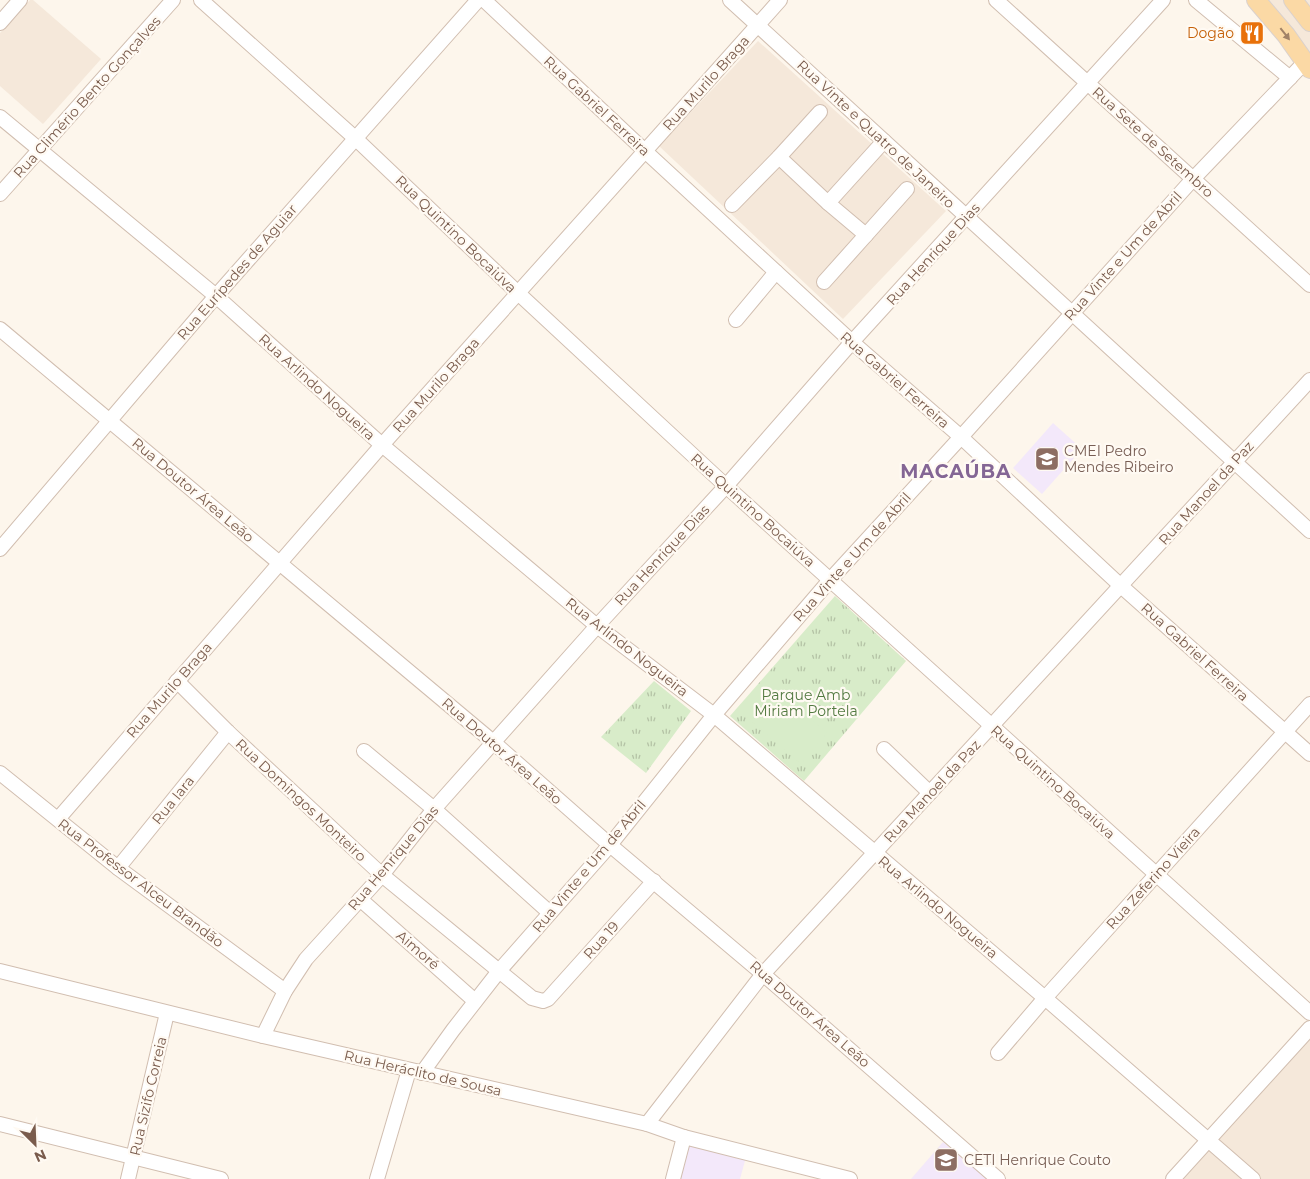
<svg xmlns="http://www.w3.org/2000/svg" width="1310" height="1179" viewBox="0 0 1310 1179" font-family="Montserrat,sans-serif">
<style>
.residential{fill:#f5e8da}
.education{fill:#f3e8fa}
.grass{fill:url(#grass-tufts)}
.pitch{fill:#d8ecc9}
.lines{fill:none;stroke-linecap:round;stroke-linejoin:round}
.minor-casing{stroke:#d1beb0;stroke-width:16}
.major-casing{stroke:#dad1cd;stroke-width:20}
.minor{stroke:#fff;stroke-width:14}
.major{stroke:#fbd9a5;stroke-width:18}
.oneway{fill:#a18267}
.labels{text-anchor:middle;stroke-width:4.5;stroke-linejoin:round;paint-order:stroke}
.food-label{font-size:14px;fill:#c56008;stroke:#fffaf3;text-anchor:end}
.street-label{font-size:14px;fill:#7a5c4d;stroke:#fffaf3}
.education-label{font-size:14px;fill:#785e54;stroke:#fffaf3;text-anchor:start}
.park-label{font-size:14px;fill:#537a41;stroke:#fffaf3}
.district-label{font-size:19px;font-weight:bold;letter-spacing:1px;fill:#846695;stroke:#fffaf3}
</style>
<defs>
<pattern id="grass-tufts" width="24" height="20" patternUnits="userSpaceOnUse" patternTransform="scale(1.25)"><rect width="24" height="20" fill="#d8ecc9"/><path d="M3 7l-1-3M5 7V3M7 7l1-3M15 17l-1-3M17 17v-4M19 17l1-3" fill="none" stroke="#b4c2a5"/></pattern>
</defs>
<rect width="100%" height="100%" fill="#fdf6ec"/>
<g class="residential">
<path d="M30,0H33L101,59L43,124L0,86V33Z"/>
<path d="M1260,0H1310V56Z"/>
<path d="M758,41L946,211L843,319L659,146Z"/>
<path d="M1310,1036V1179H1181Z"/>
</g>
<g class="education">
<path d="M1053,423L1082,449L1042,494L1013,468Z"/>
<path d="M688,1141L746,1157L740,1179H678Z"/>
<path d="M943,1142L987,1179H911Z"/>
</g>
<g class="grass">
<path d="M835,596L906,661L804,781L730,716Z"/>
<path d="M654,681L691,711L646,773L601,737Z"/>
</g>
<path class="pitch" d="M769,684L827,733L801,764L743,714Z"/>
<g class="lines">
<defs>
<g id="minor">
<path d="M201,0L355,138L518,293L726,486L1310,1013"/>
<path d="M484,0L645,151L852,342L961,437L1121,586L1310,754"/>
<path d="M730,0L1310,531"/>
<path d="M996,0L1310,285"/>
<path d="M1196,0L1290,78"/>
<path d="M0,23L20,0"/>
<path d="M0,117L216,296L382,445L597,626L714,715L1045,998L1253,1179"/>
<path d="M779,157L828,203L884,141"/>
<path d="M0,194L173,0"/>
<path d="M732,205L779,157L820,112"/>
<path d="M866,235L907,189"/>
<path d="M824,282L866,235L828,203"/>
<path d="M736,320L776,272"/>
<path d="M0,329L492,741L610,845L763,974L998,1179"/>
<path d="M0,549L216,296L478,0"/>
<path d="M177,681L228,732L382,875L532,998L543,1001L548,999L654,881"/>
<path d="M884,749L930,793"/>
<path d="M364,751L434,809L550,913"/>
<path d="M0,773L118,868L285,991"/>
<path d="M58,819L382,445L780,0"/>
<path d="M118,868L228,732"/>
<path d="M360,899L475,1001"/>
<path d="M0,971L263,1036L647,1124L684,1137L850,1179"/>
<path d="M263,1036L285,991L306,959L382,875L434,809L597,626L726,486L852,342L1163,0"/>
<path d="M998,1053L1045,998L1310,704"/>
<path d="M422,1073L453,1030L499,971L610,845L714,715L830,580L961,437L1193,179L1305,62"/>
<path d="M0,1124L221,1179"/>
<path d="M647,1124L763,974L1310,380"/>
<path d="M128,1179L167,1013"/>
<path d="M377,1179L409,1070"/>
<path d="M673,1179L684,1137"/>
<path d="M1173,1179L1310,1028"/>
</g>
<g id="major">
<path d="M1256,0L1286,35L1310,69"/>
<path d="M1293,0L1310,22"/>
</g>
</defs>
<use href="#minor" class="minor-casing"/>
<use href="#major" class="major-casing"/>
<use href="#minor" class="minor"/>
<use href="#major" class="major"/>
</g>
<defs><path id="oneway-solid" d="M-6-.8H1V-3.2L6.5 0L1 3.2V.8H-6Z" transform="scale(1.25)"/></defs>
<use class="oneway" href="#oneway-solid" transform="translate(1285 34) rotate(52)"/>
<defs>
<symbol id="restaurant-square" viewBox="-11 -11 22 22"><rect x="-9" y="-9" width="18" height="18" rx="4" fill="#e8710a" stroke="#fffaf3"/><path d="M-5-6h1v4h1v-4h1v4h1v-4h1v5L-1.5 .5V6h-2V.5L-5-1ZM5-6V6H3V1.5H1.5Q1.5-4 5-6Z" fill="#fff"/></symbol>
<symbol id="school-square" viewBox="-11 -11 22 22"><rect x="-9" y="-9" width="18" height="18" rx="4" fill="#8d6e63" stroke="#fffaf3"/><path d="M0-5L7-2L0 1L-7-2ZM-4 1L0 2.5L4 1V4Q0 6-4 4Z" fill="#fff"/></symbol>
</defs>
<g fill-rule="evenodd">
<use href="#restaurant-square" x="1238" y="19" width="28" height="28"/>
<use href="#school-square" x="1033" y="445" width="28" height="28"/>
<use href="#school-square" x="932" y="1146" width="28" height="28"/>
</g>
<g class="labels">
<g class="food-label">
<text x="1234" y="38">Dogão</text>
</g>
<g class="street-label">
<text transform="translate(706 83) rotate(-48)" y="5">Rua Murilo Braga</text>
<text transform="translate(87 97) rotate(-48)" y="5">Rua Climério Bento Gonçalves</text>
<text transform="translate(597 106) rotate(43)" y="5">Rua Gabriel Ferreira</text>
<text transform="translate(876 134) rotate(43)" y="5">Rua Vinte e Quatro de Janeiro</text>
<text transform="translate(1153 142) rotate(42)" y="5">Rua Sete de Setembro</text>
<text transform="translate(456 234) rotate(44)" y="5">Rua Quintino Bocaiúva</text>
<text transform="translate(933 254) rotate(-48)" y="5">Rua Henrique Dias</text>
<text transform="translate(1123 256) rotate(-48)" y="5">Rua Vinte e Um de Abril</text>
<text transform="translate(237 272) rotate(-49)" y="5">Rua Eurípedes de Aguiar</text>
<text transform="translate(895 380) rotate(41)" y="5">Rua Gabriel Ferreira</text>
<text transform="translate(436 385) rotate(-48)" y="5">Rua Murilo Braga</text>
<text transform="translate(317 387) rotate(42)" y="5">Rua Arlindo Nogueira</text>
<text transform="translate(193 490) rotate(40)" y="5">Rua Doutor Área Leão</text>
<text transform="translate(1206 493) rotate(-48)" y="5">Rua Manoel da Paz</text>
<text transform="translate(753 510) rotate(42)" y="5">Rua Quintino Bocaiúva</text>
<text transform="translate(662 555) rotate(-47)" y="5">Rua Henrique Dias</text>
<text transform="translate(852 557) rotate(-48)" y="5">Rua Vinte e Um de Abril</text>
<text transform="translate(627 647) rotate(38)" y="5">Rua Arlindo Nogueira</text>
<text transform="translate(1195 652) rotate(42)" y="5">Rua Gabriel Ferreira</text>
<text transform="translate(169 690) rotate(-49)" y="5">Rua Murilo Braga</text>
<text transform="translate(502 751) rotate(41)" y="5">Rua Doutor Área Leão</text>
<text transform="translate(1053 782) rotate(42)" y="5">Rua Quintino Bocaiúva</text>
<text transform="translate(932 791) rotate(-47)" y="5">Rua Manoel da Paz</text>
<text transform="translate(173 800) rotate(-51)" y="5">Rua Iara</text>
<text transform="translate(301 800) rotate(43)" y="5">Rua Domingos Monteiro</text>
<text transform="translate(393 858) rotate(-50)" y="5">Rua Henrique Dias</text>
<text transform="translate(589 866) rotate(-50)" y="5">Rua Vinte e Um de Abril</text>
<text transform="translate(1153 878) rotate(-48)" y="5">Rua Zeferino Vieira</text>
<text transform="translate(141 883) rotate(37)" y="5">Rua Professor Alceu Brandão</text>
<text transform="translate(938 907) rotate(40)" y="5">Rua Arlindo Nogueira</text>
<text transform="translate(601 940) rotate(-48)" y="5">Rua 19</text>
<text transform="translate(418 950) rotate(41)" y="5">Aimoré</text>
<text transform="translate(810 1014) rotate(41)" y="5">Rua Doutor Área Leão</text>
<text transform="translate(423 1073) rotate(13)" y="5">Rua Heráclito de Sousa</text>
<text transform="translate(148 1096) rotate(-77)" y="5">Rua Sizifo Correia</text>
</g>
<g class="education-label">
<text x="1064" y="456">CMEI Pedro<tspan x="1064" dy="16">Mendes Ribeiro</tspan></text>
<text x="964" y="1165">CETI Henrique Couto</text>
</g>
<g class="park-label">
<text x="806" y="700">Parque Amb<tspan x="806" dy="16">Miriam Portela</tspan></text>
</g>
<g class="district-label">
<text x="956" y="478">MACAÚBA</text>
</g>
</g>
<g transform="translate(35 1144) rotate(156)" stroke="#fffaf3" stroke-width="4" paint-order="stroke">
<path d="M0-4L9 19L0 12L-9 19Z" fill="#7a5c4d"/>
<text y="-8" font-size="14" font-weight="bold" text-anchor="middle" fill="#7a5c4d">N</text>
</g>
</svg>
